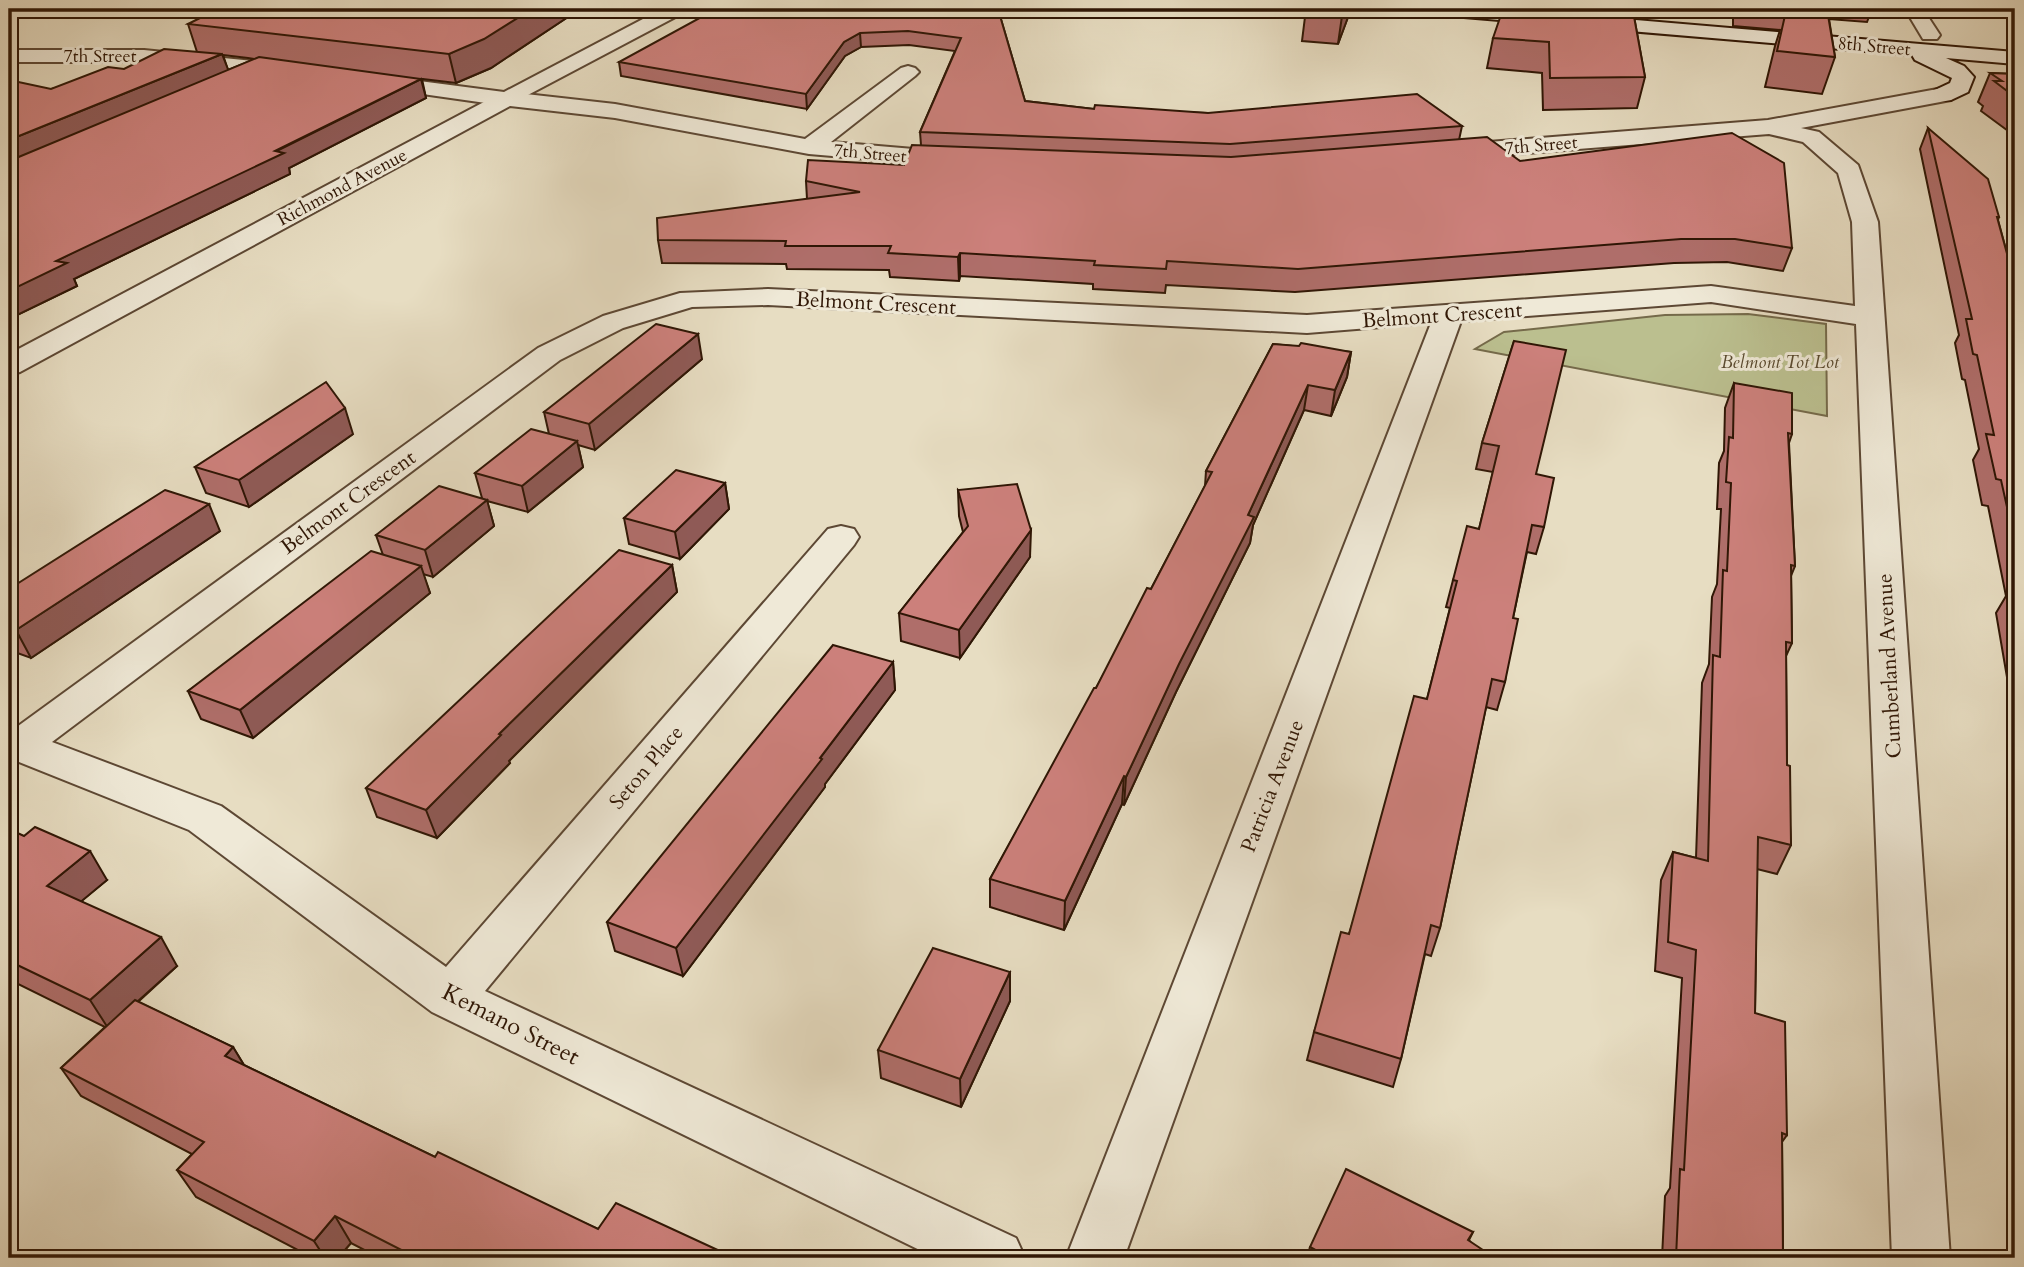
<svg xmlns="http://www.w3.org/2000/svg" width="2024" height="1267" viewBox="0 0 2024 1267" font-family="Cardo,serif">
<style>
.green{fill:#bbbf8f;stroke:#756a4a;stroke-width:2}
.lines{fill:none;stroke-linecap:round;stroke-linejoin:round}
.minor-casing{stroke:#5d4834;stroke-width:4}
.tertiary-casing{stroke:#5d4834;stroke-width:4}
.secondary-casing{stroke:#2f1605;stroke-width:4}
.minor{fill:#efe9d7;fill-rule:evenodd}
.tertiary{fill:#efe9d7;fill-rule:evenodd}
.secondary{fill:#efe9d7;fill-rule:evenodd}
.wall{fill:#af6e6a;stroke:#2f1605;stroke-width:2;fill-rule:evenodd}
.shaded-wall{fill:#8f5a56;stroke:#2f1605;stroke-width:2}
.building{fill:#cc807b;stroke:#2f1605;stroke-width:2}
.labels{text-anchor:middle;stroke-width:6;stroke-linejoin:round;paint-order:stroke}
.far-street-label{font-size:18px;fill:#2f1605;stroke:#efe9d7}
.far-park-label{font-size:18px;font-style:italic;fill:#59492e;stroke:#efe9d7}
.street-label{font-size:21px;fill:#2f1605;stroke:#efe9d7}
.near-street-label{font-size:24px;fill:#2f1605;stroke:#efe9d7}
</style>
<rect width="100%" height="100%" fill="#e7ddc2"/>
<filter id="stains"><feTurbulence type="fractalNoise" baseFrequency=".00286" numOctaves="4"/><feColorMatrix values="0 0 0 0 .2 0 0 0 0 .09 0 0 0 0 .02 0 0 0 .5 -.17"/></filter>
<radialGradient id="worn" r=".72"><stop offset=".6" stop-color="#630" stop-opacity="0"/><stop offset="1" stop-color="#630" stop-opacity=".3"/></radialGradient>
<path class="green" d="M1748,314L1826,324L1827,416L1475,349L1504,332L1665,315Z"/>
<g class="lines">
<defs>
<g id="minor">
<path d="M1905,9H1923L1940,35L1937,39H1923Z"/>
<path d="M908,66L915,68L919,72L915,76L831,142L961,153L969,155L973,160L969,165L961,167L809,154L615,118L510,106L20,372L9,375V354L499,94L507,92L615,104L805,139L901,68Z"/>
<path d="M1943,88L1951,90L1954,95L1951,100L1801,128L1819,132L1858,165L1878,222L1950,1258H1892L1856,324L1711,302L1461,321L1124,1258H1066L1431,323L1307,333L768,305L692,307L623,328L560,360L52,742L221,806L446,967L828,529L841,526L854,529L859,537L854,545L485,991L1016,1238L1025,1258H936L432,1012L189,830L9,758V727L14,729L538,348L603,316L680,293L768,289L1307,315L1711,286L1855,306L1852,222L1838,173L1803,142L1769,134L1451,159L1443,157L1439,152L1443,147L1451,145L1768,120Z"/>
</g>
<g id="tertiary">
<path d="M662,9H686L683,13L507,106L373,87L365,86L362,81L365,76L373,75L504,92Z"/>
<path d="M9,50H144L293,65L300,67L304,71L300,75L293,77L144,62H9Z"/>
</g>
<path id="secondary" d="M1430,9H1505L2015,52V64L1946,58L1964,66L1974,77L1968,92L1951,100H1935L1932,95L1935,90L1950,83L1952,78L1915,60L1912,55L1440,15Z"/>
</defs>
<use href="#minor" class="minor-casing"/>
<use href="#tertiary" class="tertiary-casing"/>
<use href="#secondary" class="secondary-casing"/>
<use href="#minor" class="minor"/>
<use href="#tertiary" class="tertiary"/>
<use href="#secondary" class="secondary"/>
</g>
<g class="wall">
<path d="M580,9L491,68L456,83L422,79L426,98L289,168L290,174L74,279L77,286L9,319L51,89L197,52L188,24ZM223,55L248,58L255,59L228,70Z"/>
<path d="M998,9L1025,101L1094,109L1208,113L1462,126L1459,140L1520,161L1792,248L1783,271L1727,262L1674,263L1295,292L1166,285L1165,293L1093,289V284L960,276L959,281L890,277L889,270L787,269L786,264L662,263L658,240L807,199L806,181L904,165L921,145L920,132L955,51L909,45L861,47L845,56L807,109L621,76L619,62Z"/>
<path d="M1306,9H1351L1338,44L1302,41Z"/>
<path d="M1733,9H1872L1867,22L1829,19L1835,57L1822,94L1765,87L1775,46L1780,30L1733,26Z"/>
<path d="M1633,11L1645,77L1637,108L1543,110L1542,73L1487,68L1493,38Z"/>
<path d="M1990,73L2015,74V136L1981,111L1983,106L1978,102Z"/>
<path d="M1928,128L1999,217L1998,220L2015,283V724L1996,613L2006,596L1988,506L1982,505L1973,460L1979,449L1965,380L1962,379L1955,343L1959,335L1920,149Z"/>
<path d="M1514,341L1544,527L1536,554L1527,552L1513,618L1505,682L1497,710L1486,707L1440,928L1431,956L1425,954L1401,1059L1393,1087L1307,1060L1314,1032L1349,934L1427,699L1450,608L1446,607L1453,580L1479,529L1493,472L1476,469L1482,443Z"/>
<path d="M1273,344L1351,352L1347,377L1331,416L1304,410L1253,525L1250,543L1176,692L1124,805L1122,804L1064,930L990,907V879L1151,589L1205,486L1206,471Z"/>
<path d="M702,359L595,450L578,445L583,467L528,512L487,501L494,526L433,577L423,574L430,593L253,738L201,719L188,691L383,555L376,535L482,498L475,473L549,434L544,412Z"/>
<path d="M1734,383L1792,434L1789,443L1795,566L1791,576L1792,643L1786,656L1787,765L1791,845L1777,874L1757,869L1755,1013L1787,1135L1782,1142L1783,1258H1662L1665,1196L1670,1188L1682,978L1655,971L1661,880L1673,852L1696,858L1702,683L1709,664L1712,597L1717,584L1721,509H1717L1719,463L1724,451L1725,408Z"/>
<path d="M353,434L249,507L206,493L195,467Z"/>
<path d="M725,483L729,509L680,559L629,544L624,518Z"/>
<path d="M958,490L1030,557L960,658L901,641L899,613L963,532L959,516Z"/>
<path d="M220,531L31,658L9,650V589Z"/>
<path d="M672,565L677,592L509,761L510,763L437,838L377,817L366,788Z"/>
<path d="M893,662L895,690L825,784V787L683,976L615,951L607,922Z"/>
<path d="M9,829L107,880L81,901L177,966L138,1002L233,1047L244,1065L435,1157L598,1229L735,1258H380L351,1243L338,1258H313L196,1197L177,1170L192,1154L81,1096L61,1068L105,1027L18,984L9,970Z"/>
<path d="M1010,972V1001L961,1107L881,1078L878,1050Z"/>
<path d="M1473,1232L1469,1240L1483,1258H1307L1310,1247Z"/>
</g>
<g class="shaded-wall">
<path d="M9,9H24L10,24L9,21Z"/>
<path d="M532,9H580L491,68L456,83L449,54Z"/>
<path d="M1343,9H1351L1338,44Z"/>
<path d="M860,33L861,47L845,56L807,109L806,94L844,42Z"/>
<path d="M222,54L229,72L9,164V140Z"/>
<path d="M421,79L426,98L289,168L290,174L74,279L77,286L9,319V291L56,261Z"/>
<path d="M960,253V276L959,281L958,257Z"/>
<path d="M698,334L702,359L595,450L589,424Z"/>
<path d="M1351,352L1347,377L1331,416L1335,390Z"/>
<path d="M1308,385L1304,410L1253,525L1250,543L1176,692L1124,805L1126,777L1248,515Z"/>
<path d="M345,408L353,434L249,507L239,480Z"/>
<path d="M577,441L583,467L528,512L522,486Z"/>
<path d="M725,483L729,509L680,559L675,532Z"/>
<path d="M487,500L494,526L433,577L425,550Z"/>
<path d="M209,504L220,531L31,658L16,630Z"/>
<path d="M1031,530L1030,557L960,658L959,630Z"/>
<path d="M672,565L677,592L509,761L510,763L437,838L426,810L499,734Z"/>
<path d="M421,566L430,593L253,738L240,710Z"/>
<path d="M893,662L895,690L825,784V787L683,976L676,948Z"/>
<path d="M1124,776L1122,804L1064,930L1065,901Z"/>
<path d="M90,851L107,880L66,914L47,886Z"/>
<path d="M161,937L177,966L108,1028L90,1000Z"/>
<path d="M1010,972V1001L961,1107L960,1079Z"/>
<path d="M233,1047L250,1075L225,1056Z"/>
<path d="M335,1216L351,1243L338,1258H325L314,1241Z"/>
</g>
<g class="building">
<path d="M218,9H532L484,39L449,54L188,24Z"/>
<path d="M716,9H998L1025,101L1094,109L1095,105L1208,113L1417,94L1462,126L1230,144L920,132L961,38L908,31L860,33L844,42L806,94L619,62Z"/>
<path d="M1503,9H1609L1633,11L1645,77L1550,78L1549,42L1493,38Z"/>
<path d="M1795,9H1821V11Z"/>
<path d="M1786,11L1828,15L1835,57L1777,51Z"/>
<path d="M164,49L222,54L9,140V80L51,89L108,67L124,69Z"/>
<path d="M259,57L421,79L275,151L284,153L56,261L67,263L9,291V161Z"/>
<path d="M1990,73L2015,74V97L1994,81H2002Z"/>
<path d="M1928,128L1988,179L1999,217H1997L2015,283V543L2001,480L1996,479L1986,434L1994,435L1977,355L1973,354L1966,319H1972Z"/>
<path d="M1732,133L1784,163L1792,248L1735,239H1681L1298,269L1167,261L1166,269L1094,265L1095,261L960,253L958,257L888,253L891,246H785L786,241L658,240L657,218L860,192L806,181L808,160L904,165L912,145L1231,157L1487,137L1520,161Z"/>
<path d="M656,324L698,334L589,424L544,412Z"/>
<path d="M1514,341L1566,350L1536,474L1554,478L1544,527L1532,525L1513,618L1518,619L1505,682L1492,679L1440,928L1431,925L1401,1059L1314,1032L1341,932L1349,934L1414,696L1427,699L1457,581L1453,580L1467,526L1479,529L1499,446L1482,443Z"/>
<path d="M1301,343L1351,352L1335,390L1308,385L1248,515L1254,517L1179,664L1126,777L1124,776L1065,901L990,879L1094,688H1096L1147,588L1151,589L1212,472L1206,471L1273,344L1299,346Z"/>
<path d="M326,382L345,408L239,480L195,467Z"/>
<path d="M1734,383L1792,393V434L1788,433L1795,566L1791,565L1792,643L1786,642L1787,765L1790,766L1791,845L1758,837L1755,1013L1785,1022L1787,1135L1782,1133L1783,1258H1676L1680,1169L1684,1170L1696,950L1668,942L1673,852L1708,861L1713,655L1720,657L1723,570L1727,571L1731,483L1726,482L1729,437L1733,438Z"/>
<path d="M531,429L577,441L522,486L475,473Z"/>
<path d="M676,470L725,483L675,532L624,518Z"/>
<path d="M1017,484L1031,530L959,630L899,613L968,526L958,490Z"/>
<path d="M439,486L487,500L425,550L376,535Z"/>
<path d="M165,490L209,504L16,630L9,628V589Z"/>
<path d="M619,550L672,565L499,734L501,735L426,810L366,788Z"/>
<path d="M371,551L421,566L240,710L188,691Z"/>
<path d="M2011,586L2015,587V607Z"/>
<path d="M833,645L893,662L820,758L822,759L676,948L607,922Z"/>
<path d="M35,827L90,851L47,886L161,937L90,1000L9,961V829L24,836Z"/>
<path d="M933,948L1010,972L960,1079L878,1050Z"/>
<path d="M135,1000L233,1047L225,1056L435,1157L438,1152L598,1229L616,1203L735,1258H417L335,1216L314,1241L177,1170L204,1142L61,1068Z"/>
<path d="M1346,1169L1473,1232L1468,1240L1486,1252L1483,1258H1330L1310,1247Z"/>
</g>
<g class="labels">
<g class="far-street-label">
<text transform="translate(1874 46) rotate(5)" y="6">8th Street</text>
<text x="100" y="62">7th Street</text>
<text transform="translate(1541 145) rotate(-5)" y="6">7th Street</text>
<text transform="translate(870 153) rotate(5)" y="6">7th Street</text>
<text transform="translate(342 187) rotate(-28)" y="6">Richmond Avenue</text>
</g>
<g class="far-park-label">
<text x="1780" y="368">Belmont Tot Lot</text>
</g>
<g class="street-label">
<text transform="translate(876 303) rotate(3)" y="7">Belmont Crescent</text>
<text transform="translate(1442 315) rotate(-4)" y="7">Belmont Crescent</text>
<text transform="translate(348 502) rotate(-36)" y="7">Belmont Crescent</text>
<text transform="translate(1889 666) rotate(-93)" y="7">Cumberland Avenue</text>
<text transform="translate(646 767) rotate(-50)" y="7">Seton Place</text>
<text transform="translate(1272 786) rotate(-69)" y="7">Patricia Avenue</text>
</g>
<g class="near-street-label">
<text transform="translate(511 1024) rotate(27)" y="8">Kemano Street</text>
</g>
</g>
<rect width="2024" height="1267" fill="none" stroke="#e7ddc2" stroke-width="35"/>
<rect x="10" y="10" width="2003" height="1246" fill="none" stroke="#2f1605" stroke-width="3.5"/>
<rect x="18" y="18" width="1989" height="1232" fill="none" stroke="#2f1605" stroke-width="2"/>
<rect width="100%" height="100%" filter="url(#stains)"/>
<rect width="100%" height="100%" fill="url(#worn)"/>
</svg>
